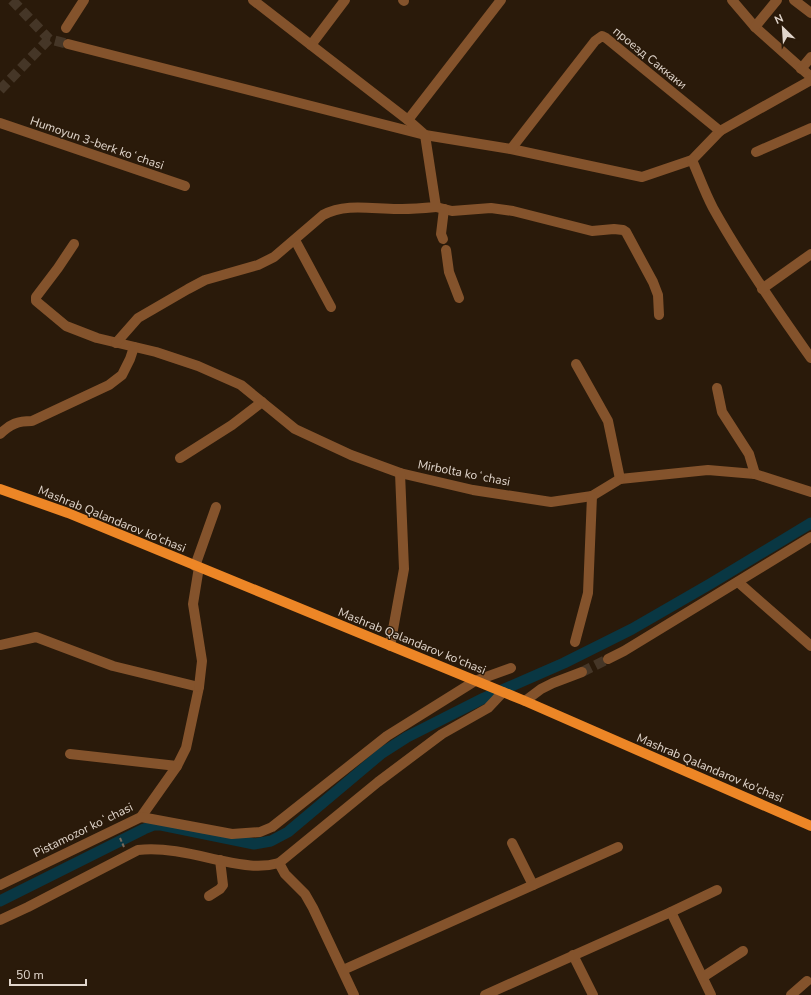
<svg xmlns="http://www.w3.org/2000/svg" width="811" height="995" viewBox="0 0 811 995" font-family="'Nunito Sans',sans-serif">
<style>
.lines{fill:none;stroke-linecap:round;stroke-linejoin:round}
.canal{stroke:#093743;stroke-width:11}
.minor-tunnel{stroke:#453627;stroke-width:10;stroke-dasharray:10 5;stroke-linecap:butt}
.path{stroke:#786a5c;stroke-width:2;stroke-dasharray:4 2;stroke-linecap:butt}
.minor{stroke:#84532c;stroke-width:10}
.major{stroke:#ed8626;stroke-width:10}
.labels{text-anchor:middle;stroke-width:3;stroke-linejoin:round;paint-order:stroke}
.street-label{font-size:12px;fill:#e1d6cc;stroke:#2a1a0a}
</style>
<rect width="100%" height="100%" fill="#2a1a0a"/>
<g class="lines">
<path class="canal" d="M0,901L144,829L154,825H161L254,844L271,841L288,832L382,753L407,737L484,698L564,663L632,629L710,584L811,523"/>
<g class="minor-tunnel">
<path d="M12,0L49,39L68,44"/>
<path d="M0,90L49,39"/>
<path d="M582,672L608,659"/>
</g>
<path class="path" d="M120,838L124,847"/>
<g class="minor">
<path d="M253,0L311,45L345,0"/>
<path d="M403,0L404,1"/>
<path d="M732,0L755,27L811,77"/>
<path d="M794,0L811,13"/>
<path d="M755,27L777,0"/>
<path d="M66,28L84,0"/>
<path d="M68,44L425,135L511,149L642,177L692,160L720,131L811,80"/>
<path d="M801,69L811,57"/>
<path d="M408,120L501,0"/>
<path d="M0,123L185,186"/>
<path d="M511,149L595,41L602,36L606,38L720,131"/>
<path d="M756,152L811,128"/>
<path d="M692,160C699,176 705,193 713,208C742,260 776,309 811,358"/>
<path d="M436,207L452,211L491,208L513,211L592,231L614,229L623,230L626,232L653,282L658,295L659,315"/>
<path d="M443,239L441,234L444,209"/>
<path d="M295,240L331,307"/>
<path d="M74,244L58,268L36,297V301L66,326L97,338L156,352L198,366L241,385L295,429L351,455L400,473L473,490L551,502L592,496L620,479L708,470L755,474L811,492"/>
<path d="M446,250L449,272L459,298"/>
<path d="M762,289L811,254"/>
<path d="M116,343L138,318L188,289L205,280L258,265L274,257L323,215C347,202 376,210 402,209C413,209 425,208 436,207L425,135L408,120L311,45"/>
<path d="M576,364L608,421L620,479"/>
<path d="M717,388L722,412L749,454L755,474"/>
<path d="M0,434C10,424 18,421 32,421L109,385L122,375L130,359L134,347"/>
<path d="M180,458L232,425L262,402"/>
<path d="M195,566L216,507"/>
<path d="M738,582L811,646"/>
<path d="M575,642L588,593L592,496"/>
<path d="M0,645L36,637L113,666L199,687L186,748L177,766L141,817L0,885"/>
<path d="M390,646L404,569L400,473"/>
<path d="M608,659L624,651L811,537"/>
<path d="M199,687L202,661L193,604L199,567"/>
<path d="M525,701L541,689L553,683L582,672"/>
<path d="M70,754L177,766"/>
<path d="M141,817L232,834L260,832L272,827L387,736L475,681L511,668"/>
<path d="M512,843L533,885"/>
<path d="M209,896L220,889L223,885L220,860"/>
<path d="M671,912L711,995"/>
<path d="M0,920L28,907L138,850C164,847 192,854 218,860C238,864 258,869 279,863"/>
<path d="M573,955L593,995"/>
<path d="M343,970L618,847"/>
<path d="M703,977L743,951"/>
<path d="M354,995L313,908L305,894L285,874L279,863L378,782L442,734L488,708L503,692"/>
<path d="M485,995L671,912L717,890"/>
<path d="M791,995L807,981"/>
</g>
<path class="major" d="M0,489L68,513L525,701L811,826"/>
</g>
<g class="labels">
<g class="street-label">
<text transform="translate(650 58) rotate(39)" y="4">проезд Саккаки</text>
<text transform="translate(97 143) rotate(19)" y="4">Humoyun 3-berk koʻchasi</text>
<text transform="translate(464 473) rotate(11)" y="4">Mirbolta koʻchasi</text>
<text transform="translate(112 519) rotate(22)" y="4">Mashrab Qalandarov ko'chasi</text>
<text transform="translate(412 641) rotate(22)" y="4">Mashrab Qalandarov ko'chasi</text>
<text transform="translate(710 768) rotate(23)" y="4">Mashrab Qalandarov ko'chasi</text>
<text transform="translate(83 830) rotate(-26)" y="4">Pistamozor koʻchasi</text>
</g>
</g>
<g transform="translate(783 28) rotate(335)" stroke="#2a1a0a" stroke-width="3" paint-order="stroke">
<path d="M0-3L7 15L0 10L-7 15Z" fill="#e1d6cc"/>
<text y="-6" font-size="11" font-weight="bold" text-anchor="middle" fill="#e1d6cc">N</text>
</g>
<path d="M10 979v6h76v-6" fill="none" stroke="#e1d6cc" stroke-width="2"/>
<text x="16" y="979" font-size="12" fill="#e1d6cc" stroke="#2a1a0a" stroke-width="3" paint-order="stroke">50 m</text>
</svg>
